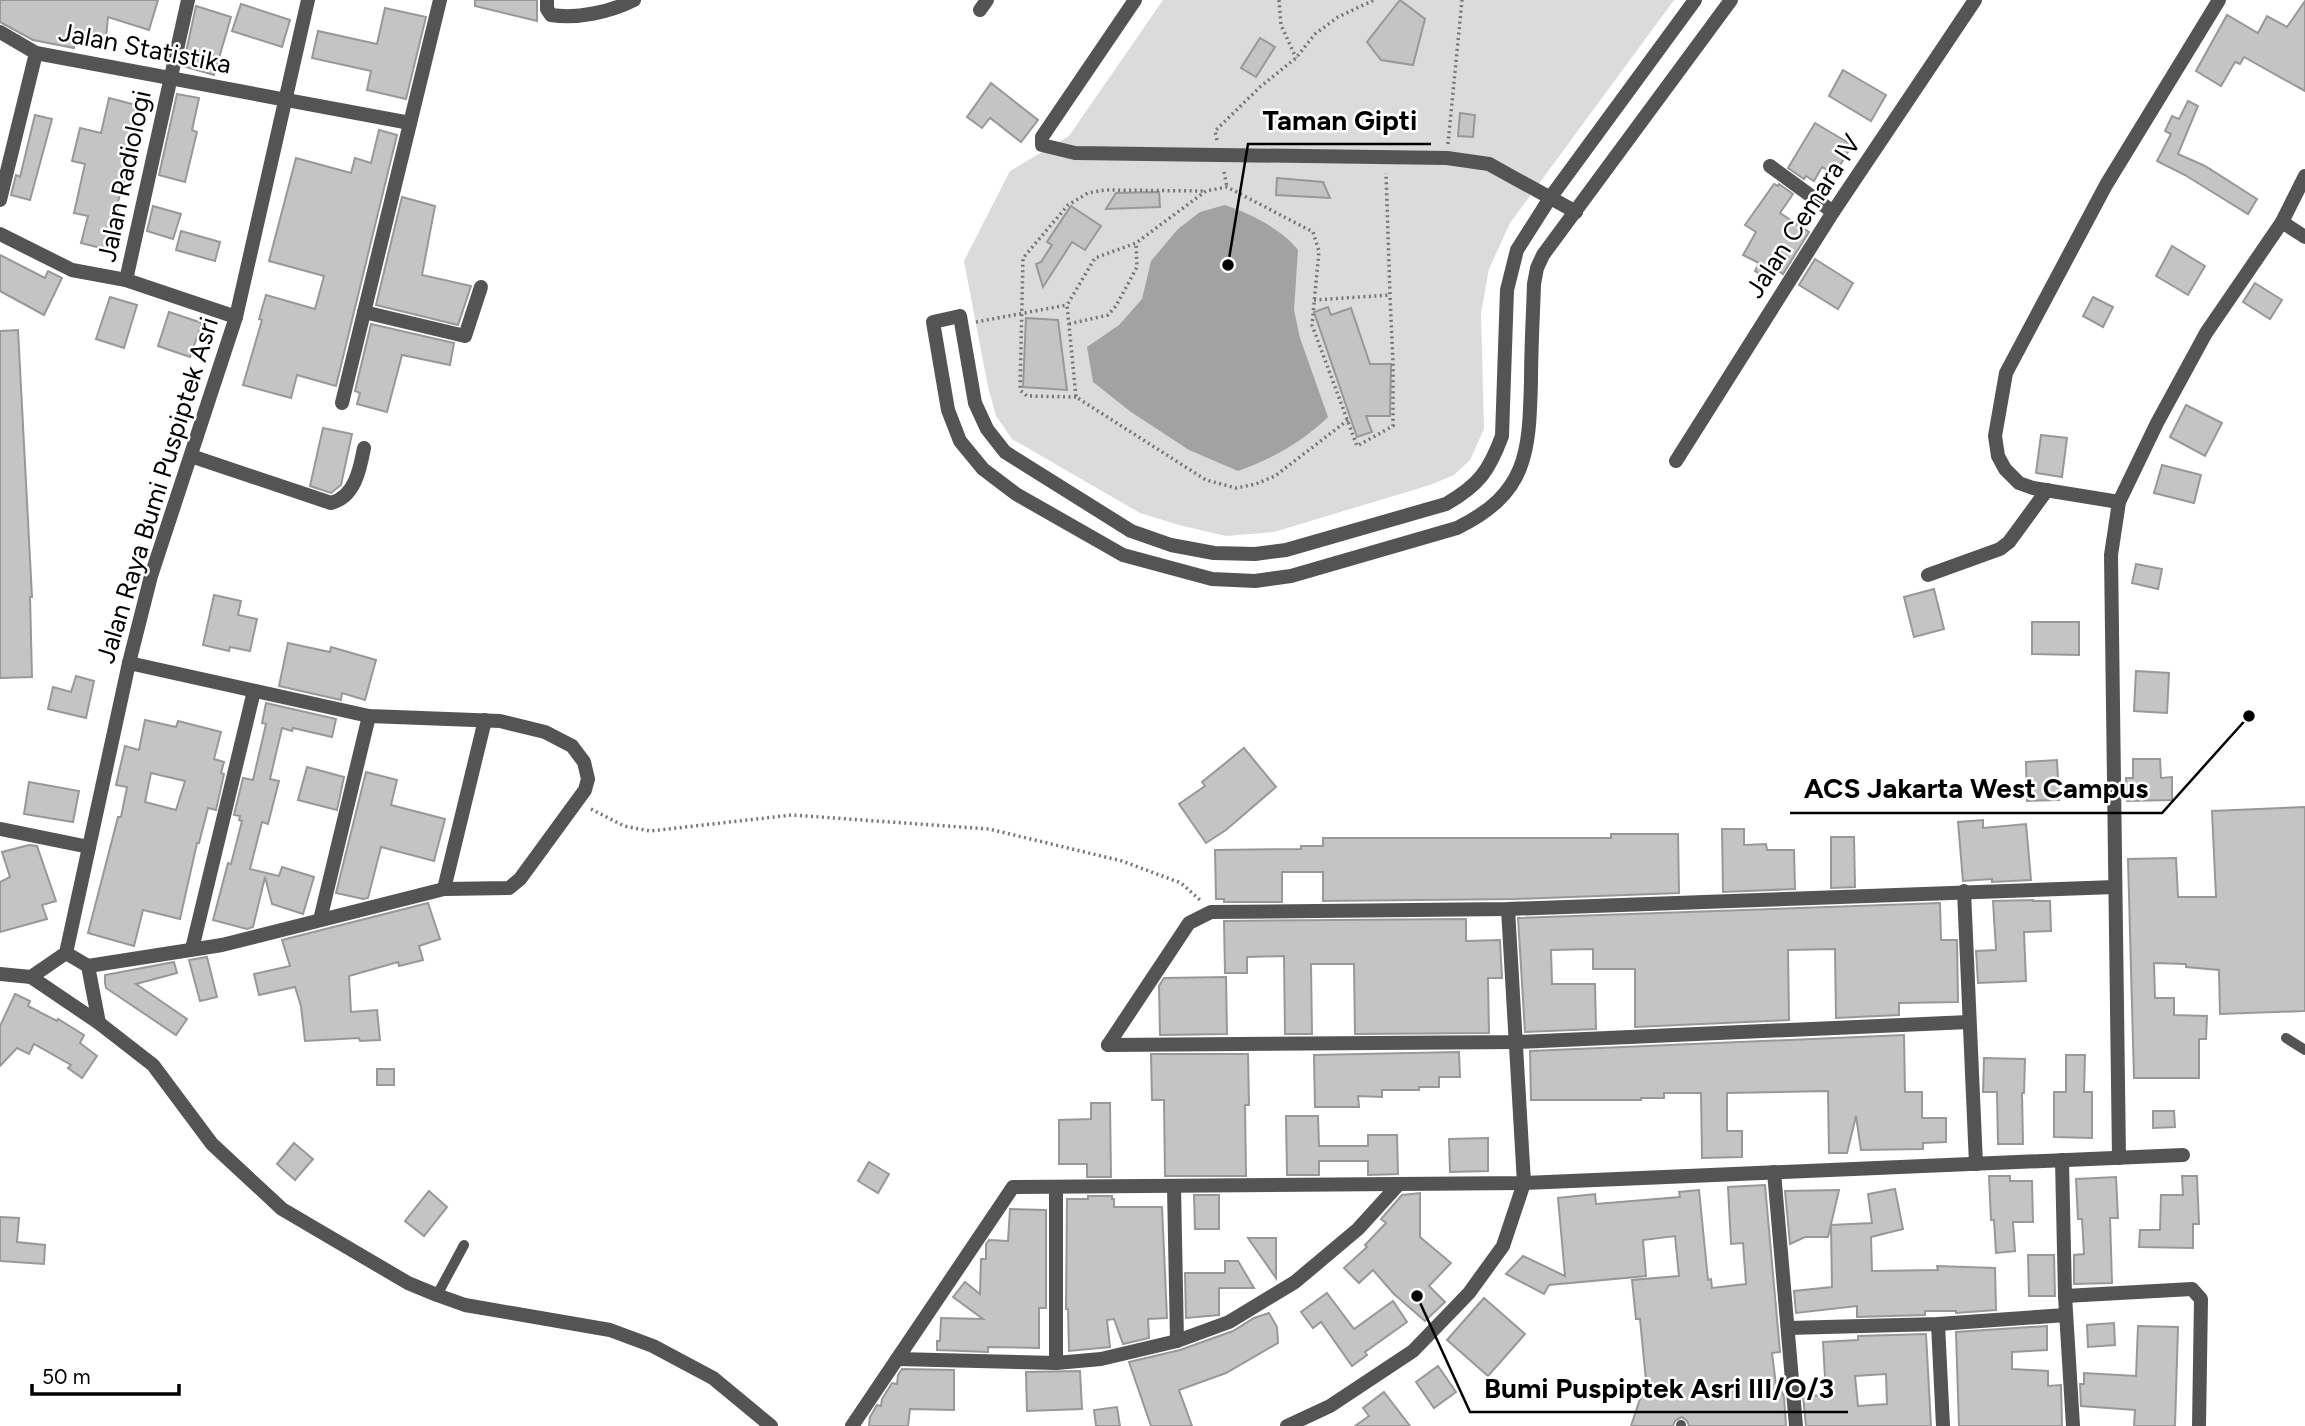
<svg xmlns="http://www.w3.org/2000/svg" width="2305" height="1426" viewBox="0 0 2305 1426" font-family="Figtree,sans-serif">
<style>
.green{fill:#dbdbdb}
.water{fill:#a2a2a2}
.building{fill:#c4c4c4;stroke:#989898;stroke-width:2;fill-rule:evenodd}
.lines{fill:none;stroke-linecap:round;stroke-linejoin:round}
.path{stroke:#767676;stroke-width:3.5;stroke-dasharray:2 3.5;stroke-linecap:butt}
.service{stroke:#545454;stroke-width:10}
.minor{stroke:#545454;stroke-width:14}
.labels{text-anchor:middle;stroke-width:5;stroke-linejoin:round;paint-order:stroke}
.street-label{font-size:26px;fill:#000;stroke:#fff}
.leader{fill:none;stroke:#000;stroke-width:2.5}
.callout-dot{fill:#000;stroke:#fff;stroke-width:2.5}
.callout-label{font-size:28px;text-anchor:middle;font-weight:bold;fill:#000;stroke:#fff;stroke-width:5;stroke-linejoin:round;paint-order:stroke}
</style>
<rect width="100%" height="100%" fill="#fff"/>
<path class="green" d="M1163,0H1674L1510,223L1489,269L1481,313L1484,429L1470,460L1454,475L1430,485L1274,532L1226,536L1179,525L1140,513L1012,439L996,416L988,387L964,261L1010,171L1069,136Z"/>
<path class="water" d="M1225,205C1249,213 1282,229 1298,250L1294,310L1300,338L1328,417C1302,442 1272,459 1238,471L1189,450L1131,412L1093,382L1087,347L1119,325L1142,299L1151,261L1178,229L1200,212Z"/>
<g class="building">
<path d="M0,0H158L149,30L108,17L105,47L75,44L74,48L33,40L0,22Z"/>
<path d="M475,0H537V21L475,6Z"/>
<path d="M1400,0L1425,19L1413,65L1381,60L1367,42Z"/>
<path d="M2305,1V91L2244,57L2240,64L2235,62L2221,86L2196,71L2227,15L2258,33L2267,16L2287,27Z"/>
<path d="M241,4L290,20L282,47L232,31Z"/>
<path d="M196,6L231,17L214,75L183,66Z"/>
<path d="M385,8L426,17L406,99L367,90L371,71L312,58L318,31L377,44Z"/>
<path d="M1260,38L1275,47L1256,77L1241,68Z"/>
<path d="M1843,70L1886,95L1871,121L1829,96Z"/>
<path d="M991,83L1038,120L1021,142L990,118L982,128L967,117Z"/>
<path d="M177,94L199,98L192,130L197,132L185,182L159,175Z"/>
<path d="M109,98L136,105L128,140L130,141L122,177L125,178L117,205L119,206L105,249L81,243L88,216L74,213L85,164L72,161L80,128L101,133Z"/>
<path d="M2188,101L2198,106L2178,154L2205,166L2257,199L2248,214L2185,175L2157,161L2171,134L2165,131L2172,116L2179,119Z"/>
<path d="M1460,113L1475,115L1473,137L1458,136Z"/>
<path d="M35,115L52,119L30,200L11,195L16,175L20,177Z"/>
<path d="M1815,123L1852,145L1835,174L1822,167L1814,181L1806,176L1804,179L1788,168Z"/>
<path d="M379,130L397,135L336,386L297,375L291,398L243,385L262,320L259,319L266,295L315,309L324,276L269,261L296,158L351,173L355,158L371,163Z"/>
<path d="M1277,178L1323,182L1330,198L1276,195Z"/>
<path d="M1774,184L1778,186L1779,184L1793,194L1780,213L1809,232L1783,274L1777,270L1771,280L1755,271L1759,263L1743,255L1756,232L1745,225Z"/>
<path d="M1159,192L1160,207L1106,209L1116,193Z"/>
<path d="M402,197L435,206L422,275L471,286L458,325L376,305Z"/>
<path d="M153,206L181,214L173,239L147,231Z"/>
<path d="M1071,206L1101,226L1085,250L1072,242L1043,287L1036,264L1041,262L1052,245L1047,242Z"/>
<path d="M181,231L220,242L215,261L176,250Z"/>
<path d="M2172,246L2205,266L2188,295L2156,276Z"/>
<path d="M0,255L45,278L48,271L62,278L44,315L0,291Z"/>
<path d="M1815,259L1853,283L1838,309L1799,285Z"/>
<path d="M2255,283L2282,300L2270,319L2243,302Z"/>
<path d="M110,297L137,305L124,348L96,339Z"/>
<path d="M2093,297L2113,307L2103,327L2083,316Z"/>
<path d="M1328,307L1331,315L1351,308L1370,364H1391L1390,416H1366L1372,432L1357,437L1314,312Z"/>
<path d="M169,312L202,323L190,357L158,346Z"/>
<path d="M1026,318L1058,320L1067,390L1023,387Z"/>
<path d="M371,324L454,343L450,365L402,355L387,412L357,404L360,393L355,391Z"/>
<path d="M18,330L32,597H30L32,677L0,678V331Z"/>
<path d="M2186,405L2222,423L2205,456L2170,437Z"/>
<path d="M323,428L352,434L341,485L331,493L310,486Z"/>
<path d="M2041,435L2067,438L2062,477L2036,473Z"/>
<path d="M2162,465L2201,475L2194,503L2154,493Z"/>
<path d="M2136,564L2162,569L2158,589L2132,583Z"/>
<path d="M1934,589L1944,629L1914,637L1904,597Z"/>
<path d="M214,595L241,601L238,615L257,619L250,651L230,647L229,651L203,645Z"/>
<path d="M2032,622H2079V655L2032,654Z"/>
<path d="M288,643L330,652L331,647L376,660L365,700L342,693L341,700L279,686Z"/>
<path d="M2136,671L2169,673L2167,713L2134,711Z"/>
<path d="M76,676L94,681L86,718L48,709L53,687L71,692Z"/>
<path d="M266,703L336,719L332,737L293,728L292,731L282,728L270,779L279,781L268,824L262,822L250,869L279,876L282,867L314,877L303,914L272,904L265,877L253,927L247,929L213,920L228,863L231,864L242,821L239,820L240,816L234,815L243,778L253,780L266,724L262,723Z"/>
<path d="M145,720L176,727L178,721L221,732L214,759L224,762L221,773L224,774L216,810L208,808L199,843H197L180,919L143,910L134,946L88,933L118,817H121L127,787L116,785L125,746L139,750ZM151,773L185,781L176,810L145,802Z"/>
<path d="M1244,748L1276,787L1226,830L1206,843L1179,804L1205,786L1202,782Z"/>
<path d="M2133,759H2160L2161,778L2172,777V800L2127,801L2126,778H2133Z"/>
<path d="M2057,760L2059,800L2027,801L2026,762Z"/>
<path d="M307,767L344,777L337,810L298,800Z"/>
<path d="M366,772L397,780L391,805L445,819L434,861L381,847L368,898L363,899L336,893Z"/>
<path d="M29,782L79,791L73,822L24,814Z"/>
<path d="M2305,807V1011L2220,1014L2219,970L2186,967V964L2154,963L2155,998H2174V1015L2207,1016L2206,1039H2199V1078H2134L2128,859L2176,858L2178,897H2216L2212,811Z"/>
<path d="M1983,820V828L2026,824L2031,880L1992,882V879L1963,881L1958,822Z"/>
<path d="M1722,829H1744V845L1766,844L1767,850H1794L1795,889L1723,892Z"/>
<path d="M1611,834H1678L1679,893L1515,899L1323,901V872H1282V902H1224V899H1216L1215,850L1301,849V846H1323V838H1611Z"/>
<path d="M1831,837H1854L1855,887L1831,888Z"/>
<path d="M29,845L37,846L56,901L42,905L47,919L0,932V882L10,877L2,852Z"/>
<path d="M2033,900V901H2050L2051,931L2024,932L2026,981L1978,983L1976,951L1996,950L1993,901Z"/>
<path d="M428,903L440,939L419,946L423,960L399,966L398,962L349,976L351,1012L377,1010L380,1040L360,1041L359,1038L305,1041L301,1006L295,987L259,995L254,974L290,966L282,940Z"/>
<path d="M1940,903L1941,940H1957L1958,1002L1899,1003V1015L1836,1018L1835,949L1788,950L1789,1020L1635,1027V969H1593V949L1551,950L1552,984H1595L1596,1029L1525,1032L1518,918Z"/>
<path d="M1466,919V941L1500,940L1502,978H1488L1489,1033L1355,1034L1354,964H1311L1312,1034H1285L1284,956L1247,957V973H1225L1224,921Z"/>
<path d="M207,957L217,997L200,1001L189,960Z"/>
<path d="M174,962L177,973L136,984L187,1019L176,1035L106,988L105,983V975Z"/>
<path d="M1226,977L1227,1034L1160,1035L1159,986L1164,978Z"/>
<path d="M15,994L30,1001L28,1006L57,1021L58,1019L84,1035L80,1043L97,1056L82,1078L68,1068L71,1065L34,1044L29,1054L17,1048L0,1066V1026Z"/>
<path d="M1904,1035L1905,1092H1922V1118H1946V1142L1923,1143V1149L1861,1150L1856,1116L1847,1153H1829L1828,1091L1727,1093V1131H1742V1157L1702,1158L1701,1093H1664V1098H1641V1100H1531L1530,1051Z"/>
<path d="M1459,1052L1460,1077H1439V1087H1419V1090H1382V1097L1358,1096L1359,1107H1315L1314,1055Z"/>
<path d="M1151,1054H1248L1249,1105H1245L1246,1176H1165L1164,1100H1152Z"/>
<path d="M2066,1055H2085L2084,1092H2092V1138L2054,1137V1092H2066Z"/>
<path d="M1984,1058L2025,1059L2024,1093H2022L2023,1144H1998L1997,1092H1983Z"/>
<rect x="377" y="1069" width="17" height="16"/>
<path d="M1091,1103H1110L1111,1177H1087V1164H1059V1120L1091,1119Z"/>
<path d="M2153,1111H2174L2175,1127L2153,1128Z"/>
<path d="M1286,1116H1318L1319,1146H1368V1135H1397L1398,1174L1368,1175V1161H1319V1175H1287Z"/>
<path d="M1488,1138V1171L1450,1172L1449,1139Z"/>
<path d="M294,1143L313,1159L295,1180L277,1164Z"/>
<path d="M869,1162L889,1174L878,1193L858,1181Z"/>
<path d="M1989,1176H2010V1181H2032L2033,1222H2013L2015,1251L1996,1253L1994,1220H1991Z"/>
<path d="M2182,1176H2197L2199,1224H2193V1248L2139,1247L2140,1230H2160L2161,1195H2183Z"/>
<path d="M2116,1177L2118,1218H2110L2112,1283L2074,1284V1255L2084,1254L2082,1219H2078L2076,1179Z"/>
<path d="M1765,1185L1780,1352L1772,1353L1777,1393L1782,1392L1784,1397L1786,1426H1689L1687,1421L1682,1417L1675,1421L1673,1426H1631L1646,1381L1640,1319H1636L1632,1280L1679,1276L1675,1236L1643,1240L1646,1276L1549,1285L1544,1294L1506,1274L1523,1256L1565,1276L1558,1198L1595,1194L1596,1204L1680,1197L1679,1192L1699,1190L1708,1280L1711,1279L1712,1288L1746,1284L1743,1243L1731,1244L1728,1187Z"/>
<path d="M1895,1189L1903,1229L1871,1237L1872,1271L1938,1270L1937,1266L1995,1268L1996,1310L1956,1313V1311H1925V1315L1857,1317V1306L1796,1313L1794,1291L1832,1287L1831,1225L1872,1223L1868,1194Z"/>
<path d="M1839,1190L1828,1237H1805L1790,1244L1785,1191Z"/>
<path d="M429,1191L447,1207L424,1236L405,1221Z"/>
<path d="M1420,1193V1237L1451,1263L1429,1286L1445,1302L1425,1321L1394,1294L1373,1270L1359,1283L1344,1268L1367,1247L1365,1245L1386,1223L1381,1219L1402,1195Z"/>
<path d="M1194,1195H1219V1229H1195Z"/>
<path d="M1088,1196H1112V1199H1114V1207H1162L1167,1318L1148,1319L1149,1338L1123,1344L1114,1319L1107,1320L1110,1347L1069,1351L1068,1309H1066L1067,1199H1088Z"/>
<path d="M1010,1209L1046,1210V1308H1039V1348L988,1347V1352L937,1350V1341H940L941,1318L983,1319L953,1297L965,1282L980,1294L981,1259H986V1244L989,1240L1008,1241Z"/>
<path d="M0,1217L19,1218L17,1242L45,1245L44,1264L0,1261Z"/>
<path d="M1248,1238H1276V1278Z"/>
<path d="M2028,1255H2054L2055,1296H2029Z"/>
<path d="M1225,1261H1238L1254,1288H1219V1315L1186,1318L1185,1273H1225Z"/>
<path d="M1327,1293L1354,1329L1393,1301L1407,1322L1365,1352L1367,1355L1352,1366L1321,1322L1313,1328L1301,1312Z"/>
<path d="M1484,1298L1525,1334L1488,1376L1447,1340Z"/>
<path d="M1269,1313L1277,1327L1278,1343L1226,1373L1179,1390L1192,1426H1151L1129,1362L1180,1350L1233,1331L1254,1318Z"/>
<path d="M2114,1323L2115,1345L2088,1347L2087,1325Z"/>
<path d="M2047,1326V1350L2012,1352V1369L2048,1371V1386L2061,1385L2062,1426H1959L1956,1332Z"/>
<path d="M2138,1326L2178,1327L2175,1426H2134L2135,1410L2081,1406L2080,1384H2084V1373L2136,1376Z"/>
<path d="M1926,1334L1931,1426H1806L1803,1396L1826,1395L1823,1342L1858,1340V1336ZM1886,1374L1887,1404L1858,1406L1855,1376Z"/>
<path d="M1438,1366L1456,1392L1434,1408L1416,1382Z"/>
<path d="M902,1369L954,1370V1410L910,1409L908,1426H869L870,1417L877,1405L881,1406L882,1399L892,1383L897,1384L898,1375Z"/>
<path d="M1080,1371L1082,1409L1027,1411L1026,1372Z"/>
<path d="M1384,1392L1410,1426H1355L1369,1416L1363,1408Z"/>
<path d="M1117,1407L1120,1426H1096L1094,1410Z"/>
</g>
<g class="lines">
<g class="path">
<path d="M1279,0L1281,25L1296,58"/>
<path d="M1217,140L1215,131L1260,87L1296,58L1315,34L1338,17L1374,0"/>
<path d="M1448,144L1462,0"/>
<path d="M1224,172L1227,187"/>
<path d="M1314,300L1390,295L1386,173"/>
<path d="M976,322L1067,305"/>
<path d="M1069,324L1108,315L1116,306L1137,267L1136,243"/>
<path d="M1076,397L1027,396L1020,390L1023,258L1068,205L1088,193L1105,190L1205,191"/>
<path d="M1348,420L1275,476L1256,484L1236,488L1206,480L1076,397L1067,305L1095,258L1136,243L1206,191L1227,187L1313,232L1319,251L1312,325L1357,446L1393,426V363L1390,295"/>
<path d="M591,809L624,826L650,831L792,815L989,829L1122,861L1181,883L1200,900"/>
</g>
<g class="service">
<path d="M2286,1038L2305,1050"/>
<path d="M437,1295L464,1245"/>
<path d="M1681,1425V1426"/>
</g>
<g class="minor">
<path d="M547,0V9L551,15C578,19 610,12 634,0"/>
<path d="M1135,0L1042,137V145L1075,153L1447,158L1489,164L1576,212"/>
<path d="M1695,0L1550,198L1517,250L1507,290L1502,436C1489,471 1479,485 1446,504L1286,550L1255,554L1214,553L1171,545L1131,531L1005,452L987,429L975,403L960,316L933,322L948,410L960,441L983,469L1016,494L1123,555L1212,579L1255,581L1291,576L1457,528C1528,493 1529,453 1531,381C1531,349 1533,316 1534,284L1537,268L1543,255L1731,0"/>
<path d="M980,10L987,0"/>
<path d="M0,32L36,53L410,123"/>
<path d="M1770,166L1833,212"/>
<path d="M0,200L36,53"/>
<path d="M2282,222L2305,237"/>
<path d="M0,234L72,270L126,280L236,317"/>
<path d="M126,280L188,0"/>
<path d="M364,312L465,336L481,287"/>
<path d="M342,403L440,0"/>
<path d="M191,456L331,503C355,497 360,469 364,448"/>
<path d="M1676,461L1833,212L1975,0"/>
<path d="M2119,502L2033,488L2019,483L2005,469L1998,456L1995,436L2006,373L2106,185L2219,0"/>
<path d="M1928,575L2000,549L2009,542L2047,490"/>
<path d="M1,829L89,847"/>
<path d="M444,889L485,720"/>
<path d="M1964,891L1976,1164"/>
<path d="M320,920L369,716"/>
<path d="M192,949L254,691"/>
<path d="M66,953L88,966L99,1023"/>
<path d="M88,966L222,945L444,889L509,888L520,879L585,790L588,779L584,762L572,746L545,732L500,721L369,716L129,663"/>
<path d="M0,974L31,977L99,1023L153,1065L212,1144L282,1209L408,1283L437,1295L465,1305L610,1330L653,1346L713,1378L771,1426"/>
<path d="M31,977L66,953L129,663L151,576L236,317L308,0"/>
<path d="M1108,1045L1189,923L1211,912L1508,909L2115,887"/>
<path d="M1108,1045L1516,1042L1969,1022"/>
<path d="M2119,1158L2111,555L2119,502L2157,423L2206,333L2282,222L2305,176"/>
<path d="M2062,1160L2065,1296L2073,1426"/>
<path d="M1774,1172L1796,1426"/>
<path d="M1174,1186L1177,1341"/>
<path d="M1056,1187V1363"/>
<path d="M2065,1296L2192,1289L2201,1299L2199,1426"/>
<path d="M1938,1324L1943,1426"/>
<path d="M1788,1328L1938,1324L2066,1315"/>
<path d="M897,1359L1056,1363L1101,1359L1177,1341L1229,1322L1295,1282L1358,1229L1398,1185"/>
<path d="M852,1426L1013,1187L1524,1183L2183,1155"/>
<path d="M1287,1426L1330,1406L1413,1351L1469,1293L1503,1246L1524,1183L1508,909"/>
</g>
</g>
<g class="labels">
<g class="street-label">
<text transform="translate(145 48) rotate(11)" y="9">Jalan Statistika</text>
<text transform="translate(124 176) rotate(-78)" y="9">Jalan Radiologi</text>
<text transform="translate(1803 216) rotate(-57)" y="9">Jalan Cemara IV</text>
<text transform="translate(157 490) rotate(-73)" y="9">Jalan Raya Bumi Puspiptek Asri</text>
</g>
</g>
<path class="leader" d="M1228 265L1248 144H1431M2249 716L2162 813H1790M1417 1296L1470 1412H1848"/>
<g class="callout-dot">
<circle cx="1228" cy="265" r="7"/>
<circle cx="2249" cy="716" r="7"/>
<circle cx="1417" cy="1296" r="7"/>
</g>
<g class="callout-label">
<text x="1340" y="130">Taman Gipti</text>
<text x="1976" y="798">ACS Jakarta West Campus</text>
<text x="1659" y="1398">Bumi Puspiptek Asri III/O/3</text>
</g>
<path d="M32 1384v10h147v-10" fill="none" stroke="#000000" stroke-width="3.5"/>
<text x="42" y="1384" font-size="21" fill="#000000" stroke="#ffffff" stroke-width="5" paint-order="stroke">50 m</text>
</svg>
